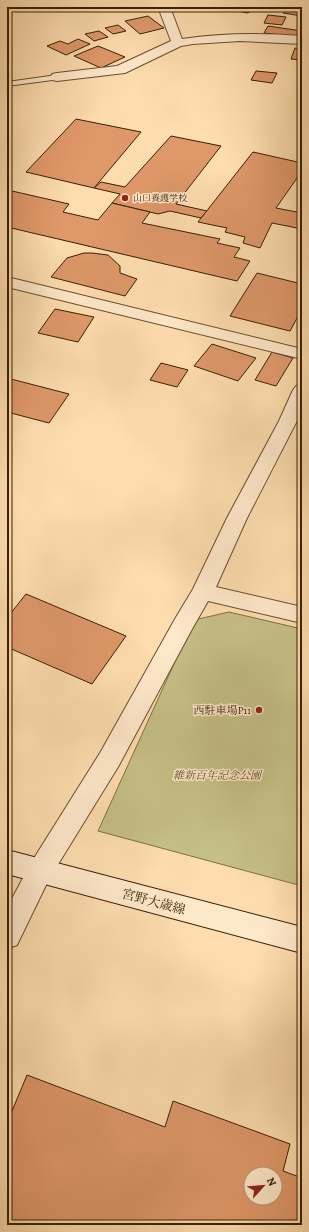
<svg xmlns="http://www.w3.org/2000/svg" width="309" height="1232" viewBox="0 0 309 1232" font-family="Alegreya,'Noto Serif JP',serif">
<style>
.green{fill:#c5bf86;stroke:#7e6f45}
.building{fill:#df986a;stroke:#381f04;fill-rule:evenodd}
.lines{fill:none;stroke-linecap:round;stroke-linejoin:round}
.lane-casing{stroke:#694e2e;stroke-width:2}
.street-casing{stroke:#694e2e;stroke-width:2}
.secondary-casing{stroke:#381f04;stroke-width:2}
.lane{fill:#fee8ca;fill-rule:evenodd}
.street{fill:#fee8ca;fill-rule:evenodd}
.secondary{fill:#fee8ca;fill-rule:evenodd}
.poi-dot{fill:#8f2418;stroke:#fee8ca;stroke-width:1.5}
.labels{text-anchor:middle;stroke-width:3;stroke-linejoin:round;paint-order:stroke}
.far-poi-label{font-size:9px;fill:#381f04;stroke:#fee8ca;text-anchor:start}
.poi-label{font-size:11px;fill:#381f04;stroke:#fee8ca;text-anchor:end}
.park-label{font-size:11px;font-style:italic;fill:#624f2b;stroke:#fee8ca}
.near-street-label{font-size:13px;fill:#381f04;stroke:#fee8ca}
</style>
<rect width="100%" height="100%" fill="#fddcae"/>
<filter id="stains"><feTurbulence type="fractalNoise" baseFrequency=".005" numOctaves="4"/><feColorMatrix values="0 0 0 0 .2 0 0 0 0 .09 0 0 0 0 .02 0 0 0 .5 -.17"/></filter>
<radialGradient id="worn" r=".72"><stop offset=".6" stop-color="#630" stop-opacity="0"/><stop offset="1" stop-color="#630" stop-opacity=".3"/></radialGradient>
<path class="green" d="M229,612L302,629V886L98,831L194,620Z"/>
<g class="building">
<path d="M216,7H255L248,13Z"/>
<path d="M287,7H302V16L283,13Z"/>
<path d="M268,15L286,17L282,25L264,23Z"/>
<path d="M148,16L164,28L140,34L125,21Z"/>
<path d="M118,25L126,31L113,34L105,28Z"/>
<path d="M268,26L302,31V38L264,33Z"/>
<path d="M99,31L108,37L94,41L85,34Z"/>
<path d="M78,39L90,44L66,55L47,46L60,41L68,44Z"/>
<path d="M98,46L125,57L101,68L74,56Z"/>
<path d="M295,48L302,49V60L291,59Z"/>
<path d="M256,71L277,73L272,83L251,80Z"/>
<path d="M76,119L141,132L94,188L26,172Z"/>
<path d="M171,136L221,146L176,204L207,211L201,218L170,211L158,214L112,203L120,194L94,188L101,182L125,187Z"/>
<path d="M253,152L302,163V171L276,208L302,213V229L272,223L260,248L243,243L245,237L225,232L227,228L198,222Z"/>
<path d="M12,191L69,204L63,212L98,220L112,203L150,212L142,223L220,239L217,243L240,248L234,257L250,261L237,281L7,227V196Z"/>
<path d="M84,253H92L108,255L120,266V273L137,279L125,296L51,277L67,258Z"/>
<path d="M257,273L302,284V309L290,331L230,316Z"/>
<path d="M55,309L94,317L78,342L38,333Z"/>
<path d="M212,344L256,358L238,381L194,366Z"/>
<path d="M272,352L293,358L276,386L255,380Z"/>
<path d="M161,363L188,370L177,387L150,380Z"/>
<path d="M7,378L69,394L49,423L7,412Z"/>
<path d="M26,594L126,636L92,684L7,647V618Z"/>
<path d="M27,1075L165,1127L173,1101L290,1144L283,1171L302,1178V1225H7V1123ZM251,1174H275V1198H251Z"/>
</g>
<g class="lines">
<defs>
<path id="lane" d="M57,75H60V79L7,86V82Z"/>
<g id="street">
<path d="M158,7H170L182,39C222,33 262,33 302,36V44L240,41L193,44L181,46L125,73L57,81L52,80L51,77L52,74L57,73L117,66L171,41Z"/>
<path d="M7,277L302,349V359L7,287Z"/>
<path d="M302,384V411L247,518L216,587L302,607V623L208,601L191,631L118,767L49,879L17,945L7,949V908L31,863L100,753L175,619L193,589L227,518L279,421L293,390L296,386Z"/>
</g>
<path id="secondary" d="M7,850L302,927V953L7,874Z"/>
</defs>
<use href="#lane" class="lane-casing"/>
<use href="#street" class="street-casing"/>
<use href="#secondary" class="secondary-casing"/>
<use href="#lane" class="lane"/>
<use href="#street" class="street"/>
<use href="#secondary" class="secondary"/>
</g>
<g class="poi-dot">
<circle cx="125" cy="198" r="4"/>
<circle cx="259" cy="710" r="4"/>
</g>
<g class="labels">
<g class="far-poi-label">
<text x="133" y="201">山口養護学校</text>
</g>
<g class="poi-label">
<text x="251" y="714">西駐車場P11</text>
</g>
<g class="park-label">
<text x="217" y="779">維新百年記念公園</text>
</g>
<g class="near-street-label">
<text transform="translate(154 901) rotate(15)" y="5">宮野大歳線</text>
</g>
</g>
<rect width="309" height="1232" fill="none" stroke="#fddcae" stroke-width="24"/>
<rect x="8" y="8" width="293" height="1216" fill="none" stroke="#381f04" stroke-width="2"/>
<rect x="12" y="12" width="285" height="1208" fill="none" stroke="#381f04"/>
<g transform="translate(263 1186) rotate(63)"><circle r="19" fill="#fee8ca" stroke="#af987b"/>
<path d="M0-3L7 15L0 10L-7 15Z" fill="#8f2418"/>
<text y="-6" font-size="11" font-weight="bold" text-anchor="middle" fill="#381f04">N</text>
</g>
<rect width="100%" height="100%" filter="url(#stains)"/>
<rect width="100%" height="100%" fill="url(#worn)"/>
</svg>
